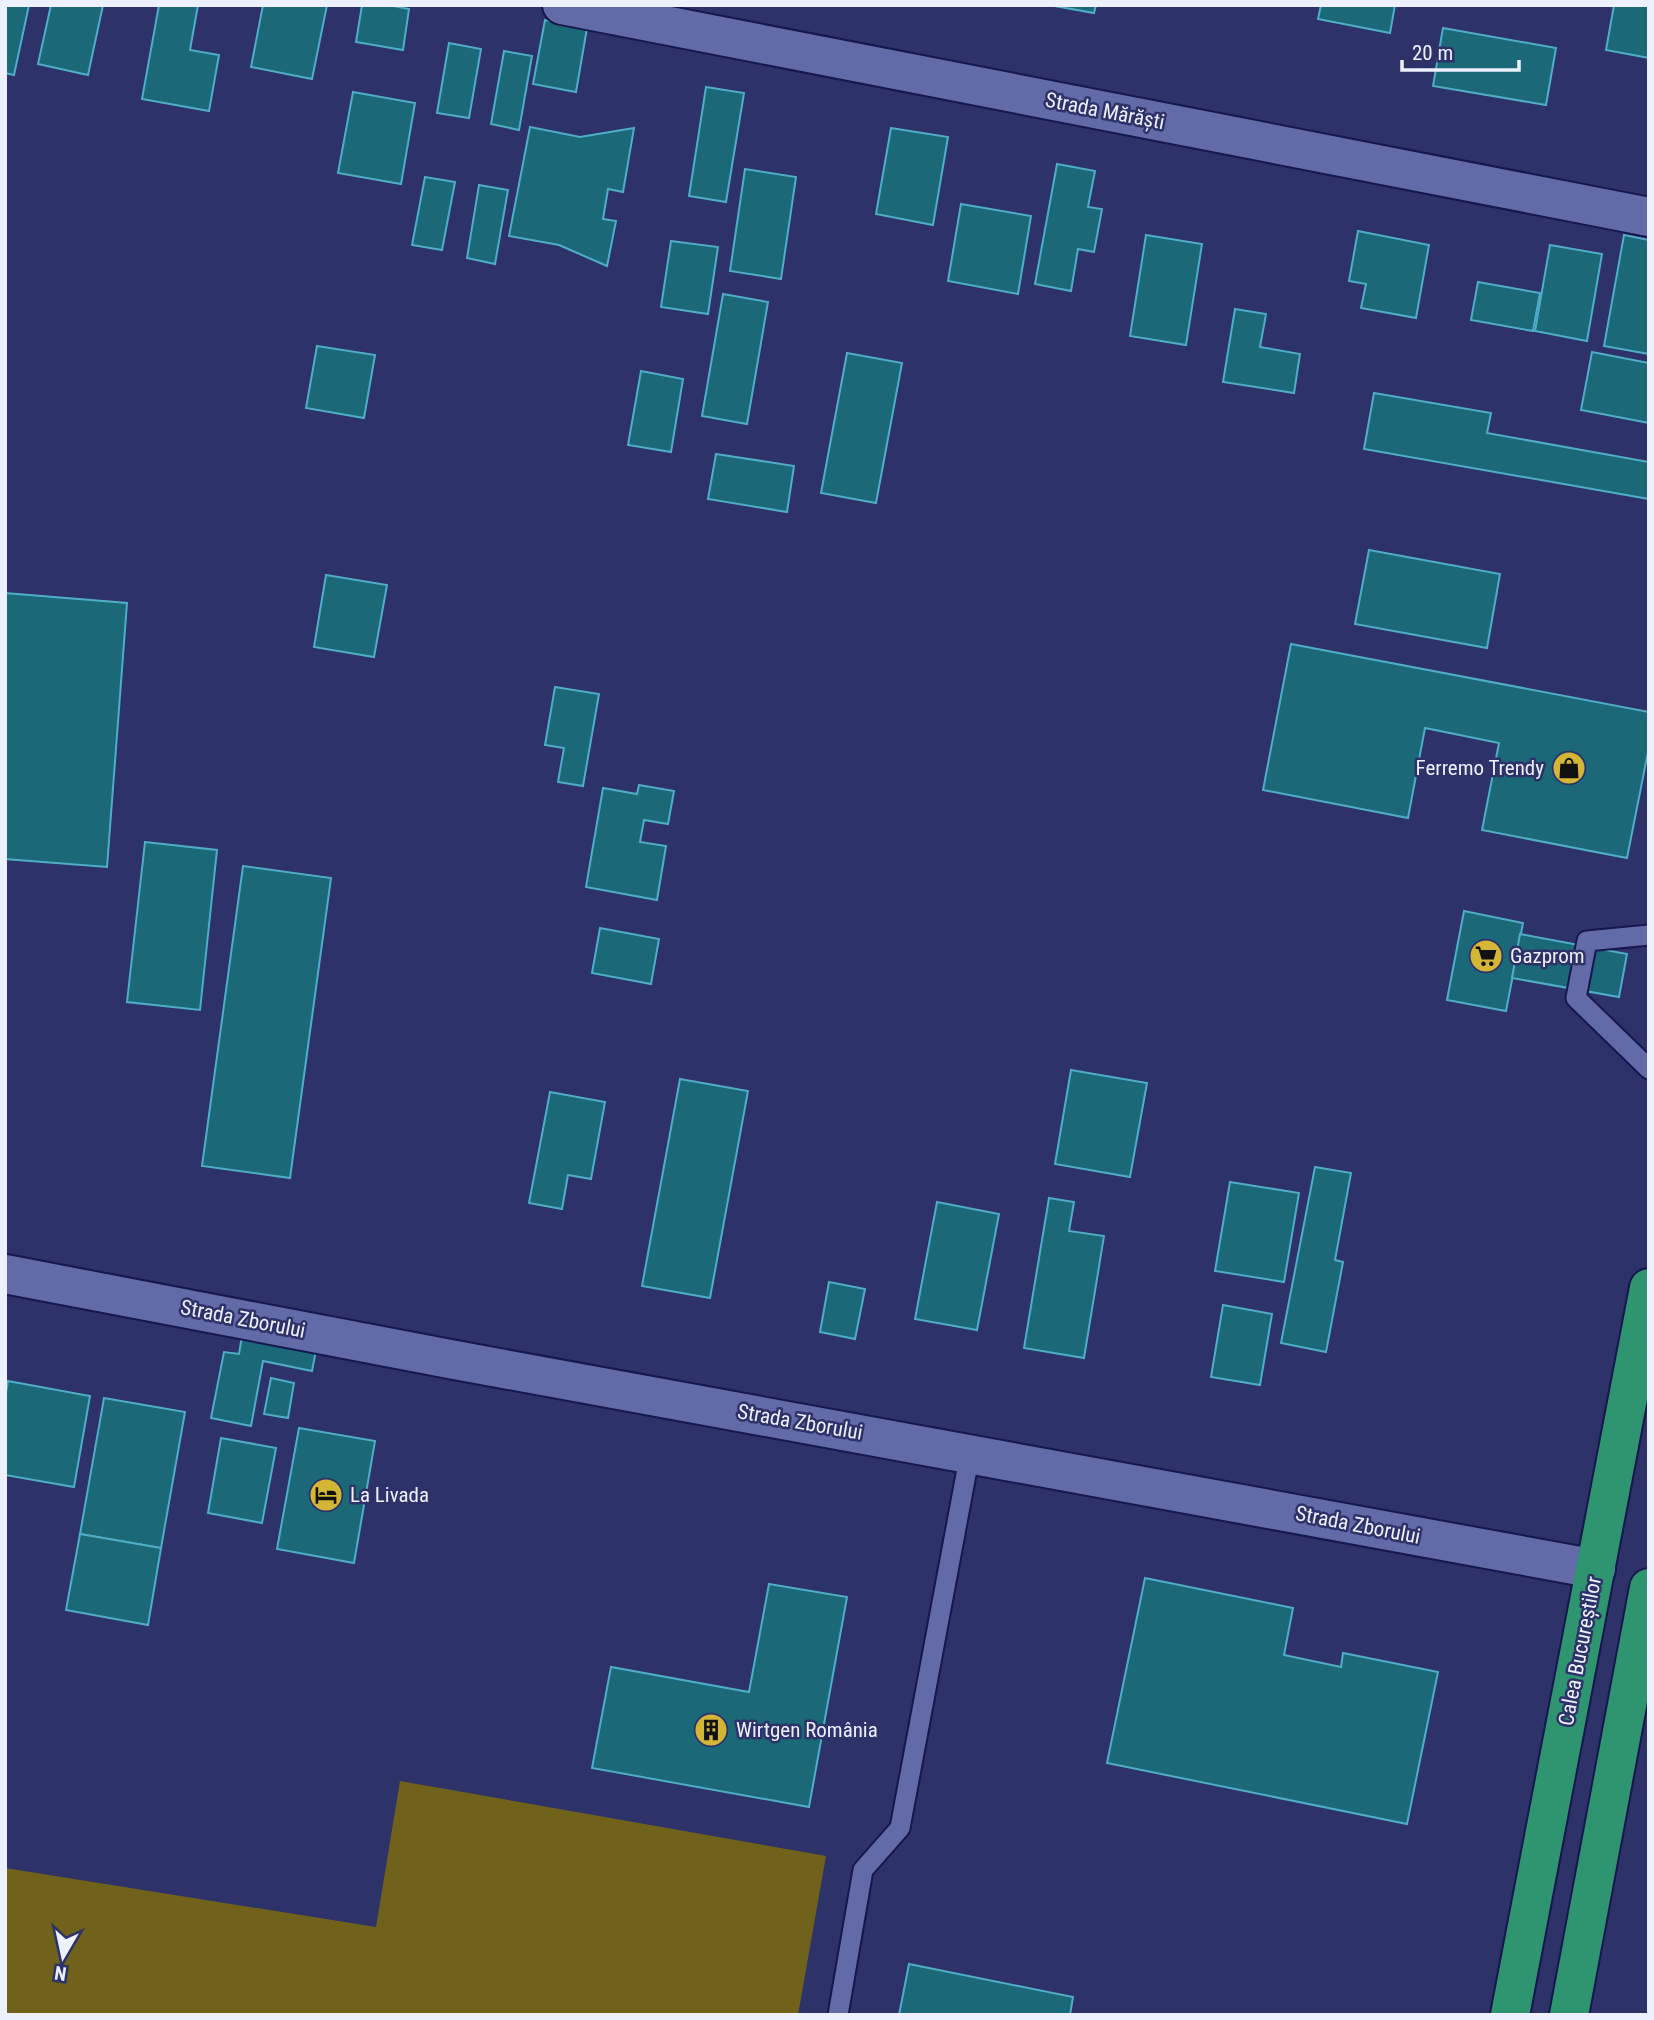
<svg xmlns="http://www.w3.org/2000/svg" width="1654" height="2020" viewBox="0 0 1654 2020" font-family="'Roboto Condensed',sans-serif">
<style>
.green{fill:#71621b}
.building{fill:#1b6879;stroke:#4faec5;stroke-width:2}
.lines{fill:none;stroke-linecap:round;stroke-linejoin:round}
.service-casing{stroke:#16174c;stroke-width:23}
.minor-casing{stroke:#16174c;stroke-width:42}
.trunk-casing{stroke:#16174c;stroke-width:42}
.service{stroke:#626ba7;stroke-width:19}
.minor{stroke:#626ba7;stroke-width:38}
.trunk{stroke:#2f9470;stroke-width:38}
.labels{text-anchor:middle;stroke-width:5;stroke-linejoin:round;paint-order:stroke}
.street-label{font-size:21px;fill:#edf0fe;stroke:#2d3269}
.poi-label{font-size:21px;fill:#edf0fe;stroke:#2d3269;text-anchor:start}
</style>
<rect width="100%" height="100%" fill="#2d3269"/>
<path class="green" d="M400,1781L826,1856L798,2015H5V1868L376,1927Z"/>
<g class="building">
<path d="M5,5H29L14,75L5,73Z"/>
<path d="M51,5H103L88,75L38,64Z"/>
<path d="M159,5H198L190,50L219,55L209,111L142,99Z"/>
<path d="M263,5H327L312,79L251,67Z"/>
<path d="M362,5H388L409,9L403,50L356,42Z"/>
<path d="M1049,5H1096L1094,13Z"/>
<path d="M1321,5H1395L1390,33L1318,19Z"/>
<path d="M1614,5H1649V58L1606,50Z"/>
<path d="M545,20L587,28L576,92L533,84Z"/>
<path d="M1443,28L1556,48L1546,105L1433,86Z"/>
<path d="M449,43L481,49L469,118L437,113Z"/>
<path d="M504,51L532,56L519,130L491,124Z"/>
<path d="M706,87L744,93L726,202L689,196Z"/>
<path d="M353,92L415,103L401,184L338,173Z"/>
<path d="M530,127L580,137L634,128L623,192L608,189L603,219L616,221L607,266L559,245L509,236Z"/>
<path d="M891,128L948,137L933,225L876,214Z"/>
<path d="M1057,164L1095,171L1088,207L1102,209L1094,252L1078,249L1071,291L1035,284Z"/>
<path d="M745,169L796,177L781,279L730,271Z"/>
<path d="M425,177L455,182L442,250L412,245Z"/>
<path d="M479,185L508,190L495,264L467,258Z"/>
<path d="M961,204L1031,216L1018,294L948,281Z"/>
<path d="M1358,231L1429,245L1416,318L1361,308L1366,284L1349,281Z"/>
<path d="M1146,235L1202,244L1186,345L1130,336Z"/>
<path d="M1624,235L1649,240V354L1604,346Z"/>
<path d="M671,241L718,247L708,314L661,307Z"/>
<path d="M1550,245L1602,254L1587,341L1535,331Z"/>
<path d="M1478,282L1540,293L1533,331L1471,320Z"/>
<path d="M723,294L768,302L747,424L702,416Z"/>
<path d="M1235,309L1266,314L1260,347L1300,354L1294,393L1223,382Z"/>
<path d="M317,346L375,355L364,418L306,408Z"/>
<path d="M1592,352L1649,363V423L1581,410Z"/>
<path d="M847,353L902,363L876,503L821,493Z"/>
<path d="M641,371L683,379L671,452L628,445Z"/>
<path d="M1374,393L1491,413L1487,433L1649,462V499L1364,449Z"/>
<path d="M716,454L794,466L787,512L708,499Z"/>
<path d="M1369,550L1500,574L1487,648L1355,624Z"/>
<path d="M326,575L387,585L374,657L314,647Z"/>
<path d="M5,593L127,603L107,867L5,859Z"/>
<path d="M1291,644L1649,712V747L1627,858L1482,830L1499,743L1425,728L1408,818L1263,790Z"/>
<path d="M555,687L599,694L583,786L558,782L564,748L545,745Z"/>
<path d="M639,785L674,791L668,824L644,820L640,842L666,846L657,900L586,887L603,788L637,794Z"/>
<path d="M145,842L217,850L200,1010L127,1002Z"/>
<path d="M243,866L331,878L290,1178L202,1166Z"/>
<path d="M1464,911L1523,923L1506,1011L1447,1000Z"/>
<path d="M600,928L659,939L651,984L592,973Z"/>
<path d="M1520,934L1627,954L1619,997L1512,978Z"/>
<path d="M1071,1070L1147,1083L1130,1177L1055,1164Z"/>
<path d="M680,1079L748,1091L710,1298L642,1286Z"/>
<path d="M550,1092L605,1102L591,1179L568,1175L562,1209L529,1203Z"/>
<path d="M1315,1167L1351,1173L1335,1260L1343,1262L1326,1352L1281,1343Z"/>
<path d="M1230,1182L1299,1193L1284,1282L1215,1271Z"/>
<path d="M1049,1198L1074,1202L1069,1231L1104,1236L1084,1358L1024,1348Z"/>
<path d="M937,1202L999,1214L977,1330L915,1319Z"/>
<path d="M829,1282L865,1289L855,1339L820,1332Z"/>
<path d="M1223,1305L1272,1314L1260,1385L1211,1377Z"/>
<path d="M242,1336L316,1350L312,1371L263,1361L251,1426L211,1418L224,1352L239,1354Z"/>
<path d="M271,1378L294,1383L288,1418L264,1414Z"/>
<path d="M8,1381L90,1396L74,1487L5,1475V1398Z"/>
<path d="M104,1398L185,1412L161,1548L80,1534Z"/>
<path d="M299,1428L375,1441L354,1563L277,1549Z"/>
<path d="M221,1438L276,1448L262,1523L208,1513Z"/>
<path d="M80,1534L161,1548L148,1625L66,1610Z"/>
<path d="M1145,1578L1293,1608L1284,1655L1341,1667L1343,1653L1438,1672L1407,1824L1107,1763Z"/>
<path d="M769,1584L847,1597L809,1807L592,1768L611,1667L749,1692Z"/>
<path d="M909,1964L1073,1997L1070,2015H899Z"/>
</g>
<g class="lines">
<defs>
<g id="service">
<path d="M1649,935L1587,941L1576,998L1649,1069"/>
<path d="M838,2015L863,1870L900,1828L970,1453"/>
</g>
<g id="minor">
<path d="M562,5L1649,217"/>
<path d="M5,1274L455,1360L1596,1569"/>
</g>
<g id="trunk">
<path d="M1510,2015L1649,1288"/>
<path d="M1569,2015L1649,1588"/>
</g>
</defs>
<use href="#service" class="service-casing"/>
<use href="#minor" class="minor-casing"/>
<use href="#trunk" class="trunk-casing"/>
<use href="#service" class="service"/>
<use href="#minor" class="minor"/>
<use href="#trunk" class="trunk"/>
</g>
<defs>
<symbol id="shop-disc" viewBox="-11 -11 22 22"><circle r="9.5" fill="#d3b635" stroke="#2d3269"/><path d="M-5-2.5h2.3a2.7 3.5 0 0 1 5.4 0H5L5.5 6h-11ZM-1.5-2.5h3a1.5 2.3 0 0 0-3 0Z" fill="#111"/></symbol>
<symbol id="supermarket-disc" viewBox="-11 -11 22 22"><circle r="9.5" fill="#d3b635" stroke="#2d3269"/><path d="M-6-5.5h2.5l.6 2H6L4.5 2H-2.5L-4.4-4H-6ZM-1.5 3.2a1.3 1.3 0 1 0 .1 0ZM3 3.2a1.3 1.3 0 1 0 .1 0Z" fill="#111"/></symbol>
<symbol id="hotel-disc" viewBox="-11 -11 22 22"><circle r="9.5" fill="#d3b635" stroke="#2d3269"/><path d="M-6-4.5h1.5V1H6V5H4.5V3h-9V5H-6ZM-4 0a1.8 1.8 0 1 1 3.6 0ZM.5 0V-2.5h3Q6-2.5 6 0Z" fill="#111"/></symbol>
<symbol id="building-disc" viewBox="-11 -11 22 22"><circle r="9.5" fill="#d3b635" stroke="#2d3269"/><path d="M-4-6H4V6H1V3H-1V6H-4ZM-2.5-4.3h1.7v1.8h-1.7ZM.8-4.3h1.7v1.8H.8ZM-2.5-1h1.7V.8h-1.7ZM.8-1h1.7V.8H.8Z" fill="#111"/></symbol>
</defs>
<g fill-rule="evenodd">
<use href="#shop-disc" x="1550" y="749" width="38" height="38"/>
<use href="#supermarket-disc" x="1467" y="937" width="38" height="38"/>
<use href="#hotel-disc" x="307" y="1476" width="38" height="38"/>
<use href="#building-disc" x="692" y="1711" width="38" height="38"/>
</g>
<g class="labels">
<g class="street-label">
<text transform="translate(1105 111) rotate(11)" y="7">Strada Mărăști</text>
<text transform="translate(243 1319) rotate(11)" y="7">Strada Zborului</text>
<text transform="translate(800 1422) rotate(10)" y="7">Strada Zborului</text>
<text transform="translate(1358 1525) rotate(11)" y="7">Strada Zborului</text>
<text transform="translate(1580 1651) rotate(-79)" y="7">Calea Bucureștilor</text>
</g>
<g class="poi-label">
<text x="1544" y="775" text-anchor="end">Ferremo Trendy</text>
<text x="1510" y="963">Gazprom</text>
<text x="350" y="1502">La Livada</text>
<text x="736" y="1737">Wirtgen România</text>
</g>
</g>
<rect width="1654" height="2020" fill="none" stroke="#edf0fe" stroke-width="14"/>
<g transform="translate(63 1957) rotate(189)" stroke="#2d3269" stroke-width="5" paint-order="stroke">
<path d="M0-5L12 26L0 18L-12 26Z" fill="#edf0fe"/>
<text y="-10" font-size="19" font-weight="bold" text-anchor="middle" fill="#edf0fe">N</text>
</g>
<path d="M1402 60v10h117v-10" fill="none" stroke="#edf0fe" stroke-width="3.5"/>
<text x="1412" y="60" font-size="21" fill="#edf0fe" stroke="#2d3269" stroke-width="5" paint-order="stroke">20 m</text>
</svg>
